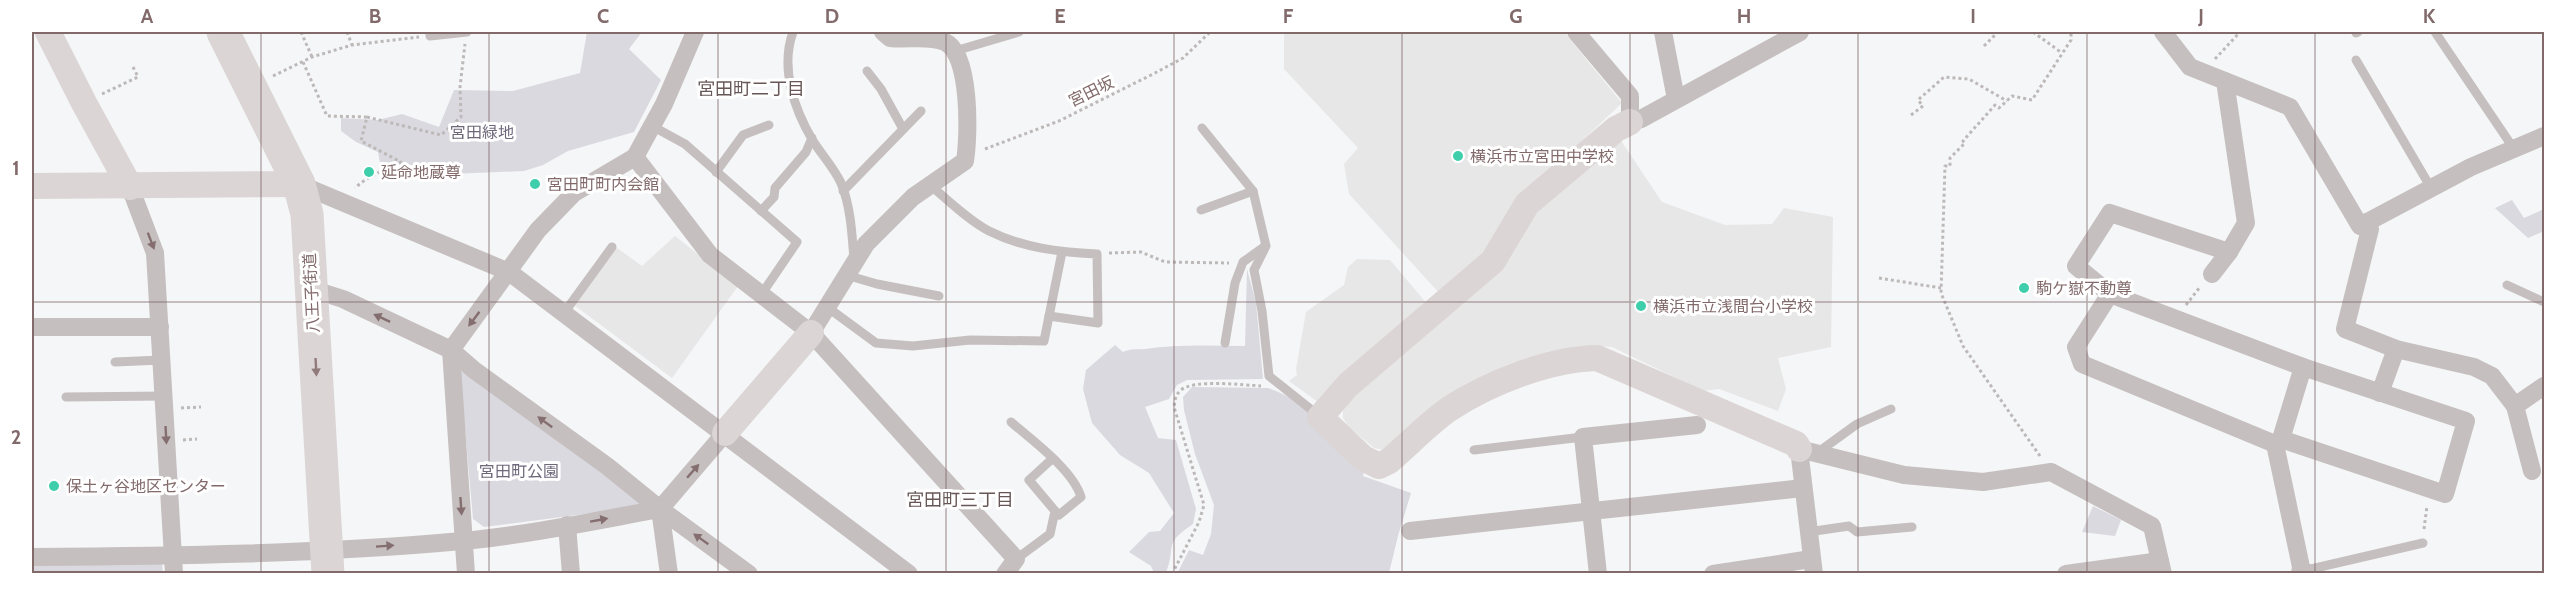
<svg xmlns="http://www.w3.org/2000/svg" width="2576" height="605" viewBox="0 0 2576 605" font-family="Cabin,'Noto Sans JP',sans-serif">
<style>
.built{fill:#e8e7e8}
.green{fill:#dad9e0}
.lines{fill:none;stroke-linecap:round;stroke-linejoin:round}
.path{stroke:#beb9b9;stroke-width:3;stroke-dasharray:3 3;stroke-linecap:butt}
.lane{stroke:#c6bfbf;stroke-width:9}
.street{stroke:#c6bfbf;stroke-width:18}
.secondary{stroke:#dcd5d5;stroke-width:26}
.highway{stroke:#dcd5d5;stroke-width:33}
.oneway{fill:#856e6f}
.oneway2{fill:#907a7b}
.grid{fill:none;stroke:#826a6b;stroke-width:1.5;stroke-opacity:0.55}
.poi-dot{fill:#3eceab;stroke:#fff;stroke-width:2}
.labels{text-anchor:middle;stroke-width:6;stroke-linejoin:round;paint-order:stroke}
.street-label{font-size:16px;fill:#826a6b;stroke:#fff}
.park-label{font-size:16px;fill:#6e687a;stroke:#fff}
.poi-label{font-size:16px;fill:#826a6b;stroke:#fff;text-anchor:start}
.neighbourhood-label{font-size:18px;fill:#685757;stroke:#fff}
.neatline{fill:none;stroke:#826a6b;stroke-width:2}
.grid-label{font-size:20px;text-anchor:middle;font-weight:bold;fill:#826a6b}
</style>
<rect width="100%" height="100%" fill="#f5f6f7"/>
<g class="built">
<path d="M1289,32H1564L1622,103L1520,199L1484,261L1440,294L1349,194L1344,164L1358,148L1284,69V35Z"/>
<path d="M1620,139L1662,202L1725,225L1772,224L1784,208L1833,217L1831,347L1778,358L1786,389L1778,411L1719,389L1703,391L1612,347L1588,346L1384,450L1374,448L1349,427L1343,418V400L1539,206Z"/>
<path d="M675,236L738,286L672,378L574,305L617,248L642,266Z"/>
<path d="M1357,259L1390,260L1428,305L1318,402L1289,381L1297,375L1296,369L1306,312L1344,285L1348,267Z"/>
</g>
<g class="green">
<path d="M587,32H642L629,49L661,80L634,132L568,151L543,165L524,171L451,174L420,165H401L381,169L378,152L356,142L341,131V118L378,120L402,114L439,127L454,90L513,91L580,73Z"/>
<path d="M2512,200L2524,218L2544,209V231L2528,238L2495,208Z"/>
<path d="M1247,269L1256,303L1263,379L1187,380L1177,385L1169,399L1145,407L1158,438L1176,440L1196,509L1193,524C1162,545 1177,545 1166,573H1154L1151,566L1129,552L1149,532L1160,531L1174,513L1149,473L1120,455L1092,423L1083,389L1086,370L1115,345L1123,352C1132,348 1137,350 1145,349C1178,344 1211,346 1245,346Z"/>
<path d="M469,371L646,506L484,527L473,519L460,372Z"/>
<path d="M1192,387L1268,388C1308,400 1341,440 1364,472L1363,476L1411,493L1398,536L1389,573L1177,574L1189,550L1203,555L1211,534L1214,505L1195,454L1184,410L1183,397Z"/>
<path d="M2093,506L2121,520L2115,536L2082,532Z"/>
<path d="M32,563L162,564L163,573L32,574Z"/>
</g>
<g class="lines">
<g class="path">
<path d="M301,32L312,57"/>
<path d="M347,32L352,45"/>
<path d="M2033,32L2062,53"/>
<path d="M1984,46L1998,32"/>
<path d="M2215,59L2240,32"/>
<path d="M303,62L327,116L367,117L361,141L401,162C384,170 368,176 355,188"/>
<path d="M273,76L312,57L352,45L419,37"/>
<path d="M102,94L138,77L133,67"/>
<path d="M1911,115L1923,106L1918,100L1944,77L1969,79L2007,101"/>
<path d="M367,117L441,135L461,117L460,87L465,44"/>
<path d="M985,149L1059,121L1155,73L1183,58L1210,32"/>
<path d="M1109,253L1141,252L1165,262L1229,263"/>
<path d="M1879,278L1941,288"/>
<path d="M2186,305L2200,287"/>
<path d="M181,408L201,407"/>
<path d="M183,440L197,439"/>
<path d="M2040,456L1963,346L1941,293L1945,166H1950V158L1965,143L1963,141L1995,105L1999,108L2012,96L2032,100L2071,40V32"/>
<path d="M2424,529L2427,506"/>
<path d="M1172,574L1199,522L1204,505L1174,407C1175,401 1175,395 1181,390C1194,379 1243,385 1261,386"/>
</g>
<g class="lane">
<path d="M430,32V36L467,32"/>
<path d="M793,32C780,68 794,109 813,141C822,155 834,168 841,183C851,207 852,235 854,260"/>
<path d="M2435,32L2514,149"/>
<path d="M2356,33L2358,32"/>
<path d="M955,51L1019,32"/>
<path d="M2356,60L2431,188"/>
<path d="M867,71L881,89L903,129"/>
<path d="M652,126L685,144L797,242L761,295"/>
<path d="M1202,128L1253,191L1266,246L1254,270L1262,311L1269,376L1318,415"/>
<path d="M716,172L743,135L769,125"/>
<path d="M930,185C948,200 968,220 989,231C1023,248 1059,252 1097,254L1098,323L1049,316"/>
<path d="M843,191L921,111"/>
<path d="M1201,210L1253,191"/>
<path d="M761,211L774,197L775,188L806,152L812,138"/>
<path d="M846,275L877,284L939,296"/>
<path d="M2507,285L2544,302"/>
<path d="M827,307L876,343L913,346L970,340L1044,341L1062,252"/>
<path d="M564,313L612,247"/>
<path d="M1225,343L1235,283L1243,262L1264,247"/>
<path d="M115,362L161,360"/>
<path d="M66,397L164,396"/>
<path d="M1011,422C1033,441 1073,470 1081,497L1059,515L1055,511"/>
<path d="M1474,450L1583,437"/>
<path d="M1817,453L1857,424L1891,409"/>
<path d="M1808,532L1849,526L1857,532L1912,527"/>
<path d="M1016,559L1050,534L1055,511L1029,480L1052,459"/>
<path d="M2301,567L2311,569L2423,543"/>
</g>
<g class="street">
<path d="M1576,32L1630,96V122L1641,119L1800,32"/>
<path d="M1663,32L1676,99"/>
<path d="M2163,32L2190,67L2290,107L2360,226L2471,167L2544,136"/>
<path d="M2225,81L2246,223L2229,252L2110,213L2076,266L2110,294L2076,347L2082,364L2275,444"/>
<path d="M635,157L710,255L811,333L1016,559L1005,574"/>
<path d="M299,184L509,272L909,574"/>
<path d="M130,187L155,253L174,574"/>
<path d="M2367,222L2370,229L2345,329L2396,349L2474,367L2492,376L2515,406L2544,386"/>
<path d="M2212,274L2229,252"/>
<path d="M311,292L324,293L343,299L451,350L474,370L607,466L660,509L749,574"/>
<path d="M2110,294L2303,367L2466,421L2445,494L2281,439"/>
<path d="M32,327H160"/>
<path d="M811,333L866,244L913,197L965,161C969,136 971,54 945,42C929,35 907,40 890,38L883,32"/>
<path d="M2380,393L2396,349"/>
<path d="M2515,406L2532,471"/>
<path d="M660,509L669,574"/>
<path d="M567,525L571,574"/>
<path d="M1410,531L1803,488"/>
<path d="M32,557C175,556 319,554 462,541C528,535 594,521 660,509L725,433"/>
<path d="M466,574L451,350L538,230L574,193L635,157L664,104L695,32"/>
<path d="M1598,574L1583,437L1697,425"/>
<path d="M1713,574L1811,559"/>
<path d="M1814,574L1799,449L1904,475L1983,482L2051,472L2152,526L2163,574"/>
<path d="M2066,574L2160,561"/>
<path d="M2300,574L2301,567L2275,444L2281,439L2303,367"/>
</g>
<g class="secondary">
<path d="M48,32L84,103L130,187"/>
<path d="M1630,122L1616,129L1527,204L1493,261L1348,385L1320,417L1363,458L1379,466L1389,461C1409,444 1428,424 1449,409C1489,383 1549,359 1597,358L1796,444L1799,449"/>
<path d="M32,186L299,184"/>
<path d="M725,433L811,333"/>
</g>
<path class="highway" d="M223,32L299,184L307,214L328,574"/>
</g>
<defs><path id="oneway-solid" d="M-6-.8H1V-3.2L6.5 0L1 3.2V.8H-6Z" transform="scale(1.5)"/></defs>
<g class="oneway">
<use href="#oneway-solid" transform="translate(151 241) rotate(69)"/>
<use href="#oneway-solid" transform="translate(382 318) rotate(-155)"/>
<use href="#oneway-solid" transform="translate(474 319) rotate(127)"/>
<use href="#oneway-solid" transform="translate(545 422) rotate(-144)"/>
<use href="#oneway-solid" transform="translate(166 435) rotate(87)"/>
<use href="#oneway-solid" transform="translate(693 471) rotate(-49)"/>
<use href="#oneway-solid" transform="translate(461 506) rotate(86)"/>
<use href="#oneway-solid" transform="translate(599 520) rotate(-10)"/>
<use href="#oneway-solid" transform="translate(701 539) rotate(-145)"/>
<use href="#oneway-solid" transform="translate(385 546) rotate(-4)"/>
</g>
<use class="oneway2" href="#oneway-solid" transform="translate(316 367) rotate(87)"/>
<path class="grid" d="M261,32V574M489,32V574M718,32V574M946,32V574M1174,32V574M1402,32V574M1630,32V574M1858,32V574M2087,32V574M2315,32V574M32,302H2544"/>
<g class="poi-dot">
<circle cx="1458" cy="156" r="6"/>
<circle cx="369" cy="172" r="6"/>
<circle cx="535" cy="184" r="6"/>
<circle cx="2024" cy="288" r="6"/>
<circle cx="1641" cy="306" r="6"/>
<circle cx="54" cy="486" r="6"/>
</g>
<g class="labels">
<g class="street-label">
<text transform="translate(1091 91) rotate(-26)" y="6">宮田坂</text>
<text transform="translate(311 293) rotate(-93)" y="6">八王子街道</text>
</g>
<g class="park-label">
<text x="482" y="138">宮田緑地</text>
<text x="519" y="477">宮田町公園</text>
</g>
<g class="poi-label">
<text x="1470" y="162">横浜市立宮田中学校</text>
<text x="381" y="178">延命地蔵尊</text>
<text x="547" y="190">宮田町町内会館</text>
<text x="2036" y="294">駒ケ嶽不動尊</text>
<text x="1653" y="312">横浜市立浅間台小学校</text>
<text x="66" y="492">保土ヶ谷地区センター</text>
</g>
<g class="neighbourhood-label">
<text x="751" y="95">宮田町二丁目</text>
<text x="960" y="506">宮田町三丁目</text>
</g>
</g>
<rect width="2576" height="605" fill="none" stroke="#ffffff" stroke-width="66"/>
<rect x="33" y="33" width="2510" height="539" class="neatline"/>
<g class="grid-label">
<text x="147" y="23">A</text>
<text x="375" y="23">B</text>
<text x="603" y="23">C</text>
<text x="832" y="23">D</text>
<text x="1060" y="23">E</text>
<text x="1288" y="23">F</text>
<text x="1516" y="23">G</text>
<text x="1744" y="23">H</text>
<text x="1973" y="23">I</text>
<text x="2201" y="23">J</text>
<text x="2429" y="23">K</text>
<text x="16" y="175">1</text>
<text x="16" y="444">2</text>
</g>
</svg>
